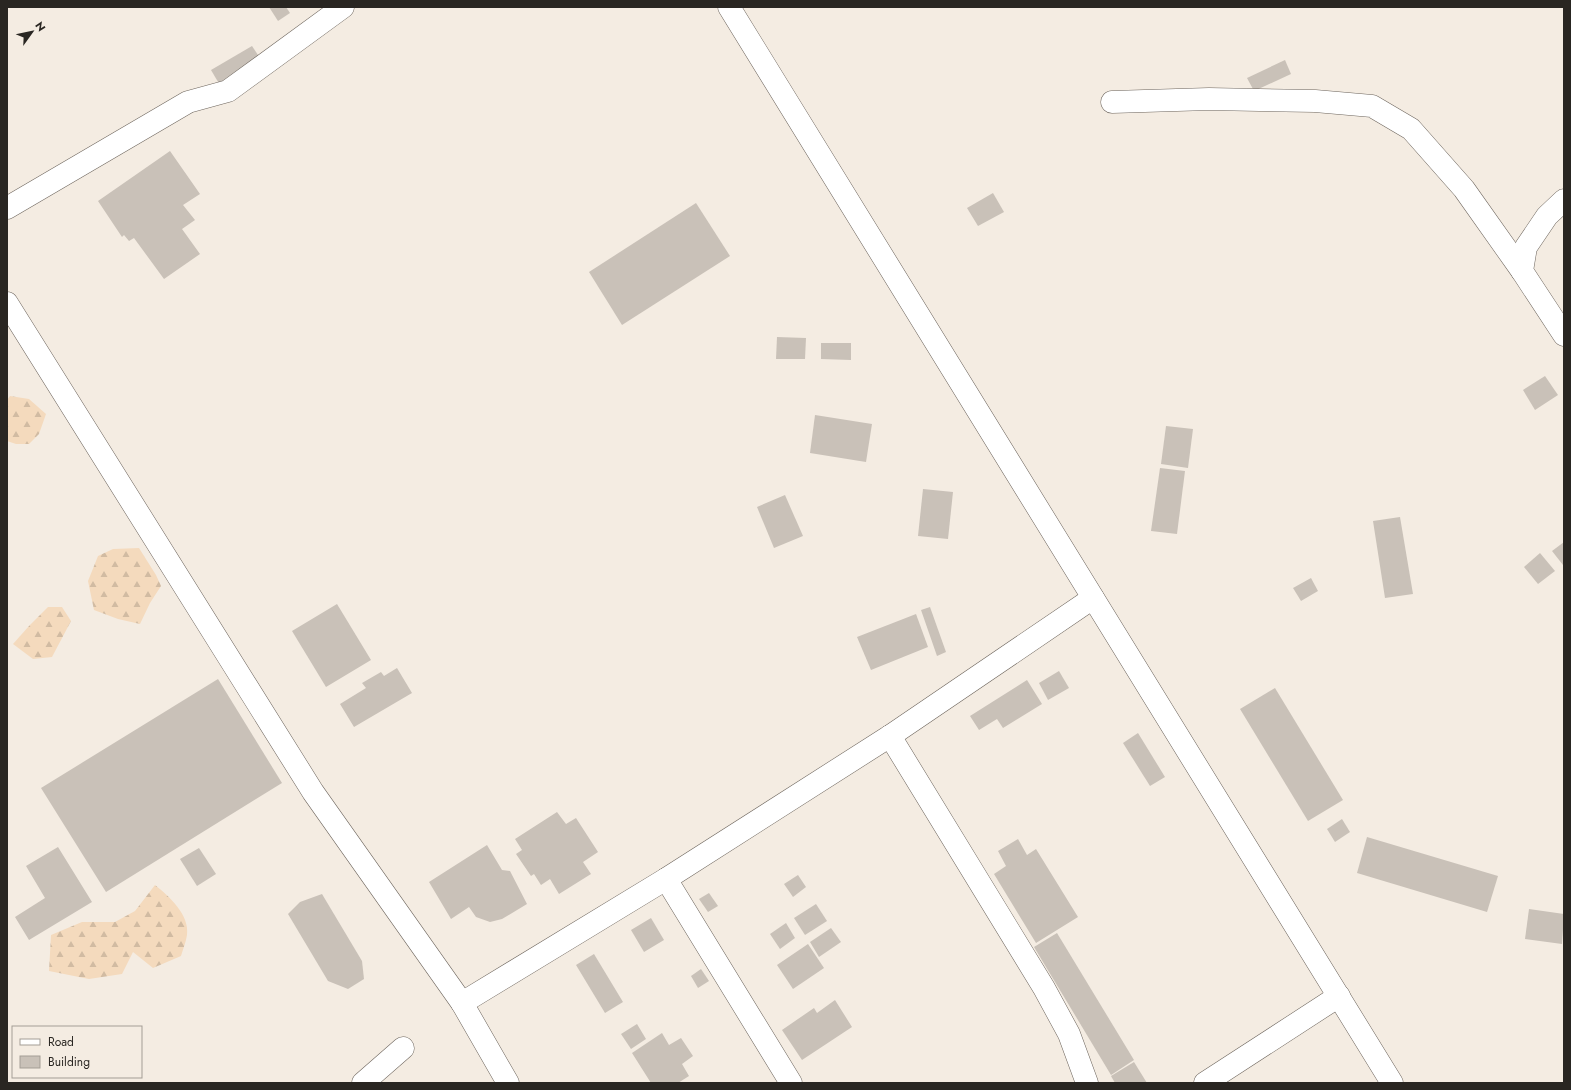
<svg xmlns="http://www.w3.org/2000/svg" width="1571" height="1090" viewBox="0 0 1571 1090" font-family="Jost,sans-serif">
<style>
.forest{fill:url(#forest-firs)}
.building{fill:#c9c1b8}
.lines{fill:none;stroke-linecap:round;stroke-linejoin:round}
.minor-casing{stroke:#6d655d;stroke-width:23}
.minor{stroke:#fff;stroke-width:22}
</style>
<defs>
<pattern id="forest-firs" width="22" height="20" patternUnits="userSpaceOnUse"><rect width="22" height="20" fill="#f4dabd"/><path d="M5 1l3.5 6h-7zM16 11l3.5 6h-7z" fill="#d1bba2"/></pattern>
</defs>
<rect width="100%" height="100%" fill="#f4ece2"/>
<g class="forest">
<path d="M10,396L29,399L46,414L39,434L29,444H16L7,441V400Z"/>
<path d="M139,548L156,575L161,586L150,603L140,624L118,619L94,610L88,581L98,556L113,549Z"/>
<path d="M48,607H62L71,621L52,657L33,659L13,644L29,626Z"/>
<path d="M155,885C169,896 190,915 187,935C186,942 183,949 181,956L153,968L133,952L122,974L89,979L49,971L51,935L82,922H115L135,911Z"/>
</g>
<g class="building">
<path d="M269,7H286L290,13L278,21Z"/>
<path d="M252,46L262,61L221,87L211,70Z"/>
<path d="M1285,60L1291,74L1254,91L1247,78Z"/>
<path d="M170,151L200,194L183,205L195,220L182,229L200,254L164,279L134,238L129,241L124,235L122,237L98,201Z"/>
<path d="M993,193L1004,212L978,226L967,208Z"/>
<path d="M696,203L730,256L622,325L589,272Z"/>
<path d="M777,337L806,338L805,359H776Z"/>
<path d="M821,343H851V360L821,359Z"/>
<path d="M1545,376L1558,395L1535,410L1523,390Z"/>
<path d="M815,415L872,424L866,462L810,453Z"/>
<path d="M1166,426L1193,429L1188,468L1161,464Z"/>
<path d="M1160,468L1185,471L1177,534L1151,531Z"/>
<path d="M923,489L953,492L948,539L918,536Z"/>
<path d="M785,495L803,536L774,548L757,507Z"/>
<path d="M1400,517L1413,594L1385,598L1373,521Z"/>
<path d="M1564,542V564L1563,565L1552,551Z"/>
<path d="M1540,553L1555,571L1538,584L1524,567Z"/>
<path d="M1311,578L1318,591L1301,601L1293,588Z"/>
<path d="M337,604L371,660L326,687L292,631Z"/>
<path d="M930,607L946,652L937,656L921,610Z"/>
<path d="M916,614L928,647L871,670L857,637Z"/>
<path d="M397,668L412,693L354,727L340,704L366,688L362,683L381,672L384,676Z"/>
<path d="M1059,671L1069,688L1048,700L1039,683Z"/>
<path d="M218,679L282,783L106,892L41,788Z"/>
<path d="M1027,680L1042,704L1003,728L997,719L979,730L970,716Z"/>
<path d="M1275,688L1343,800L1308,821L1240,709Z"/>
<path d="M1138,733L1165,777L1150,786L1123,743Z"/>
<path d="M557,812L566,824L576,818L598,852L583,862L591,874L559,894L550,879L541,885L534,874L531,876L516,854L522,850L515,839Z"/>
<path d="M1342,819L1350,832L1335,842L1327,829Z"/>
<path d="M1367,837L1498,876L1487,912L1357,873Z"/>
<path d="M1018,839L1027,855L1036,849L1078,917L1036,943L994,874L1006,866L998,851Z"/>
<path d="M487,845L502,870L510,871L527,904L502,919L490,922L476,917L469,907L451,919L429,882Z"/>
<path d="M58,847L92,902L29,940L15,917L45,898L26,866Z"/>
<path d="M199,848L216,874L197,886L180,859Z"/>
<path d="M798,875L806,887L793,897L784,884Z"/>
<path d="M709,893L718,906L708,912L699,899Z"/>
<path d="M322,894L362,961L364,979L348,989L328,981L288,914L300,902Z"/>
<path d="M816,904L827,921L805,935L794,918Z"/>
<path d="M1529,909L1564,914L1562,944L1525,939Z"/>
<path d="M651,918L664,940L644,952L631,930Z"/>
<path d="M786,923L795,938L780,949L770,934Z"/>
<path d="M831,928L841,942L819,957L810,942Z"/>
<path d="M1057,933L1134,1060L1111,1075L1034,947Z"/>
<path d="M808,944L824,968L793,989L777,965Z"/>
<path d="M594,954L623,1002L605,1013L576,965Z"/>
<path d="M701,969L709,981L698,988L691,976Z"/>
<path d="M835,1000L852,1027L802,1060L782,1030L814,1008L817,1013Z"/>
<path d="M637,1024L646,1039L631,1049L621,1034Z"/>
<path d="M662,1033L669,1045L681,1038L693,1056L682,1064L689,1076L678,1083H651L632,1053Z"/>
<path d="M1134,1062L1147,1083H1115L1111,1076Z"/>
</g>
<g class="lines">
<defs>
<g id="minor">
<path d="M729,7L1392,1083"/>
<path d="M1112,102L1209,99L1315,101L1372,106L1411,129L1464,189L1522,271"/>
<path d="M1564,200L1547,216L1526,247L1522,271L1564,335"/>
<path d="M7,208L188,102L228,91L343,7"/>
<path d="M7,303L313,792L462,1003L508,1083"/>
<path d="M890,736L1044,988L1069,1034L1087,1083"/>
<path d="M462,1003L666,879"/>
<path d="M363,1083L403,1048"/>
<path d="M791,1083L666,879L890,736L1093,598"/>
<path d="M1205,1083L1339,996"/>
</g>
</defs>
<use href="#minor" class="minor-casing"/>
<use href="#minor" class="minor"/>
</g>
<rect width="1571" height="1090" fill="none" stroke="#292622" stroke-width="16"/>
<rect x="12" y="1026" width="130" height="52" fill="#f4ece2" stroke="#a39d95"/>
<rect x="20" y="1039" width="20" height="6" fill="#ffffff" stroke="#a39d95"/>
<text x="48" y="1046" font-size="12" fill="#292622">Road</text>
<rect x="20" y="1056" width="20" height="12" fill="#c9c1b8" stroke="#a39d95"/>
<text x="48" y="1066" font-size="12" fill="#292622">Building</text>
<g transform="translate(32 32) rotate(57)" stroke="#f4ece2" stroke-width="3" paint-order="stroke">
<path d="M0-3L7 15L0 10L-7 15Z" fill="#292622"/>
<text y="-6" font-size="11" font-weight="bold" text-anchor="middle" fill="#292622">N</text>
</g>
</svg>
